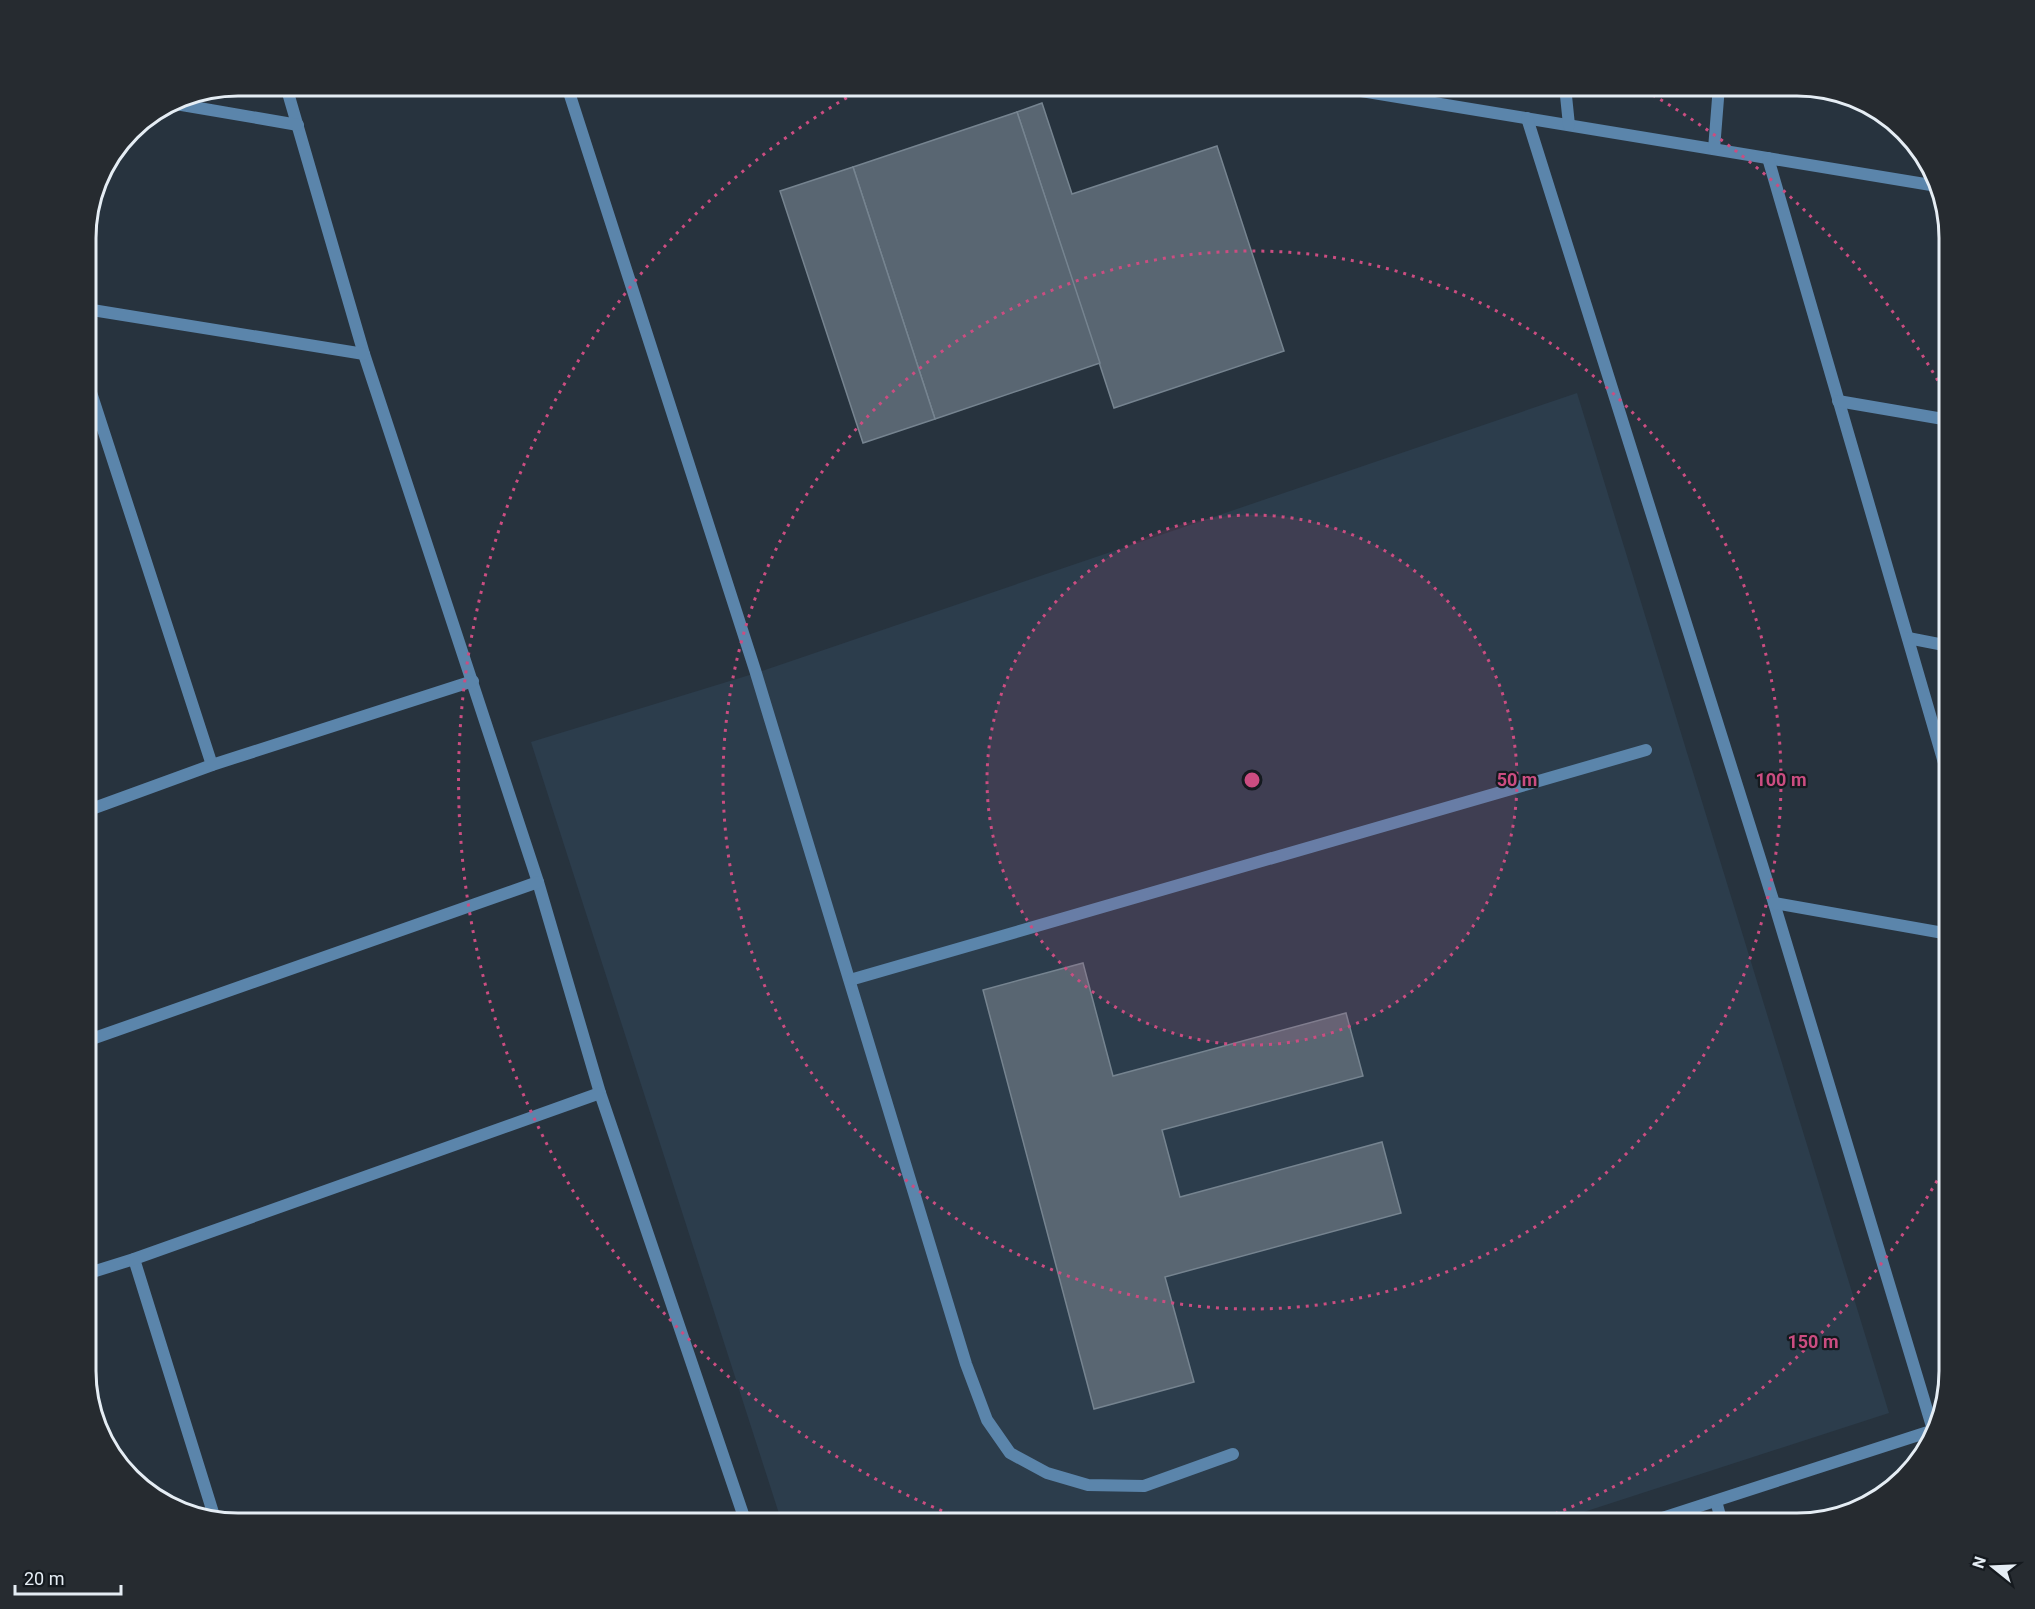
<svg xmlns="http://www.w3.org/2000/svg" width="2035" height="1609" viewBox="0 0 2035 1609" font-family="Roboto,sans-serif">
<style>
.built{fill:#2c3d4c}
.building{fill:#596672;stroke:#768490;stroke-width:1.5}
.lines{fill:none;stroke-linecap:round;stroke-linejoin:round}
.lane{stroke:#5b85ab;stroke-width:12}
.street{stroke:#5b85ab;stroke-width:12}
.ring{fill:none;stroke:#cb4d81;stroke-width:3;stroke-dasharray:3 6}
.rim{fill:none;stroke:#e5edf4;stroke-width:3}
.centre{fill:#cb4d81;stroke:#151a1f;stroke-width:3}
.ring-label{font-size:18px;text-anchor:middle;font-weight:bold;fill:#cb4d81;stroke:#151a1f;stroke-width:4.5;stroke-linejoin:round;paint-order:stroke}
</style>
<rect width="100%" height="100%" fill="#27333e"/>
<path class="built" d="M1577,393L1889,1413L1550,1523H782L531,742L756,673Z"/>
<g class="building">
<path d="M1042,103L1072,194L1217,146L1284,351L1114,408L1017,112Z"/>
<path d="M1017,112L1100,363L935,419L853,167Z"/>
<path d="M853,167L935,419L863,443L780,191Z"/>
<path d="M1083,963L1113,1076L1346,1013L1363,1076L1162,1130L1180,1197L1382,1142L1401,1213L1165,1277L1194,1382L1094,1409L983,990Z"/>
</g>
<g class="lines">
<g class="lane">
<path d="M567,86L755,670L966,1364L987,1420L1010,1453L1047,1473L1088,1485L1144,1486L1233,1454"/>
<path d="M850,980L1646,750"/>
</g>
<g class="street">
<path d="M286,86L364,354L538,882L600,1093L746,1523"/>
<path d="M1331,86L1937,186"/>
<path d="M1565,86L1569,125"/>
<path d="M170,103L298,125"/>
<path d="M1527,118L1774,903L1934,1433"/>
<path d="M1714,149L1719,86"/>
<path d="M1768,158L1949,780"/>
<path d="M86,309L364,354"/>
<path d="M86,377L212,765"/>
<path d="M1838,401L1949,420"/>
<path d="M1908,638L1949,646"/>
<path d="M86,811L212,765L473,681"/>
<path d="M1774,903L1949,934"/>
<path d="M86,1041L538,882"/>
<path d="M134,1259L215,1519"/>
<path d="M86,1274L134,1259L600,1093"/>
<path d="M1716,1501L1722,1523"/>
<path d="M1647,1523L1934,1430"/>
</g>
</g>
<circle cx="1252" cy="780" r="265" fill="#cb4d81" fill-opacity=".12"/>
<g class="ring">
<circle cx="1252" cy="780" r="265"/>
<circle cx="1252" cy="780" r="529"/>
<path d="M1946 1165A794 794 0 0 1 1537 1521M967 1521A794 794 0 0 1 867 86M1637 86A794 794 0 0 1 1946 395"/>
</g>
<path d="M0 0H2035V1609H0ZM238 96H1797A142 142 0 0 1 1939 238V1371A142 142 0 0 1 1797 1513H238A142 142 0 0 1 96 1371V238A142 142 0 0 1 238 96Z" fill="#262b30" fill-rule="evenodd"/>
<path class="rim" d="M238 96H1797A142 142 0 0 1 1939 238V1371A142 142 0 0 1 1797 1513H238A142 142 0 0 1 96 1371V238A142 142 0 0 1 238 96Z"/>
<circle cx="1252" cy="780" r="9" class="centre"/>
<g class="ring-label">
<text x="1517" y="786">50 m</text>
<text x="1781" y="786">100 m</text>
<text x="1813" y="1348">150 m</text>
</g>
<g transform="translate(1993 1567) rotate(288)" stroke="#151a1f" stroke-width="4.5" paint-order="stroke">
<path d="M0-4.5L10 22L0 15L-10 22Z" fill="#e5edf4"/>
<text y="-9" font-size="16" font-weight="bold" text-anchor="middle" fill="#e5edf4">N</text>
</g>
<path d="M15 1585v9h106v-9" fill="none" stroke="#e5edf4" stroke-width="3"/>
<text x="24" y="1585" font-size="18" fill="#e5edf4" stroke="#151a1f" stroke-width="4.5" paint-order="stroke">20 m</text>
</svg>
